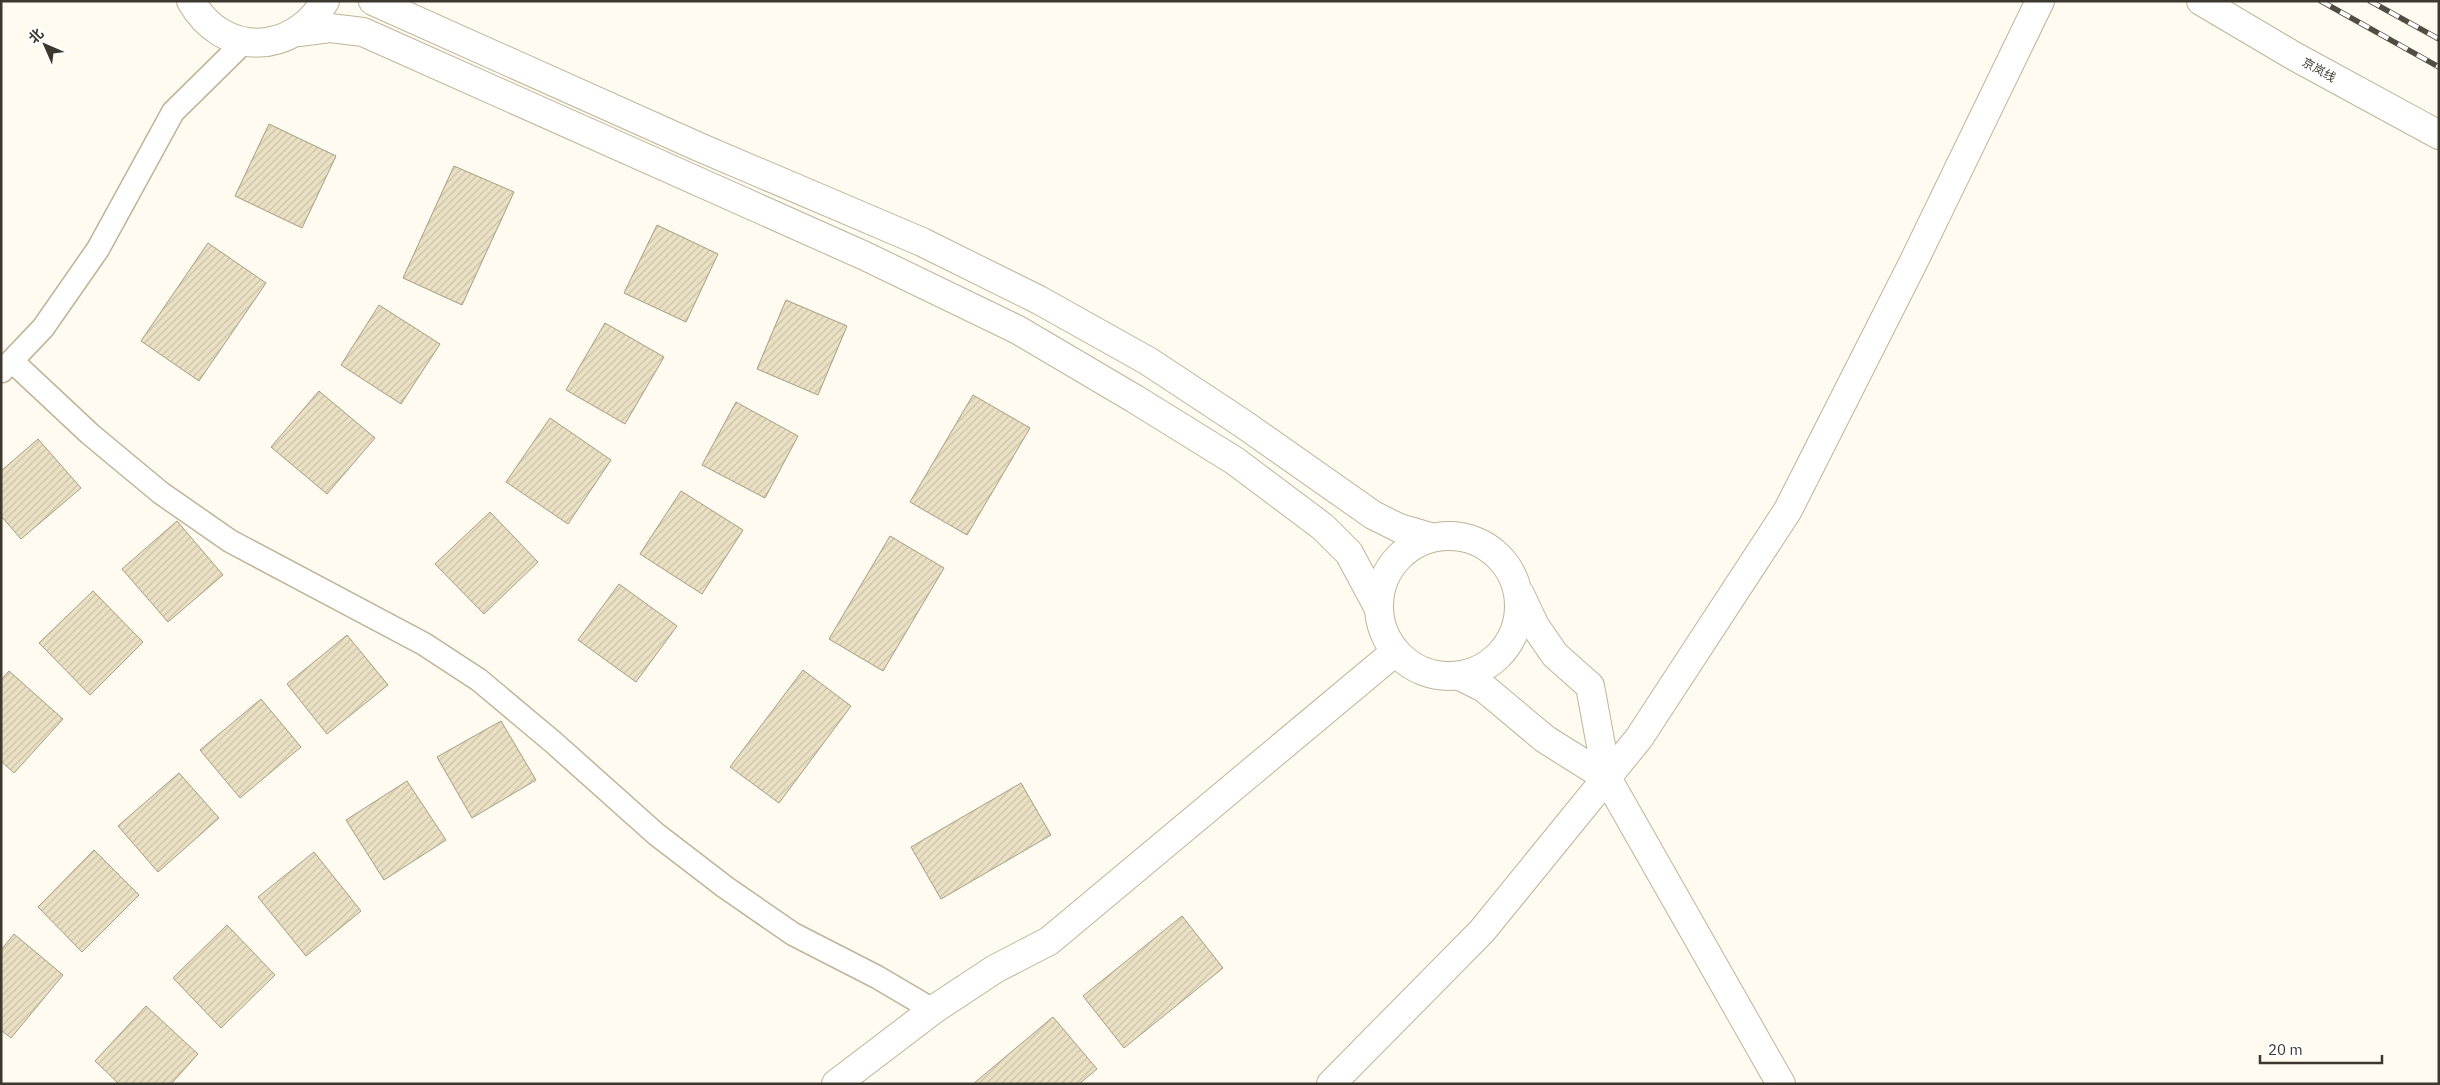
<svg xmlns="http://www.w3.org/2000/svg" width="2440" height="1085" viewBox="0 0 2440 1085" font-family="'IBM Plex Sans','Noto Sans SC',sans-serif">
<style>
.building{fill:url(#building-hatch);stroke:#a69c82}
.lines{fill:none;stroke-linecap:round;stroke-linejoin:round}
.lane-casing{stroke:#beb499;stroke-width:25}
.street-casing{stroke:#beb499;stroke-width:30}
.secondary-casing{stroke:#beb499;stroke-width:30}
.highway-casing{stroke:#beb499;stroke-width:30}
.lane{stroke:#fff;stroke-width:22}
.street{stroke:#fff;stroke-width:28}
.secondary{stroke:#fff;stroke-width:28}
.highway{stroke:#fff;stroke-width:28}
.rail-casing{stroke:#514d42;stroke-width:5.5}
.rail{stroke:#fff;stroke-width:4;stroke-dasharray:11;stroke-linecap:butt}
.labels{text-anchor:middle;stroke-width:4;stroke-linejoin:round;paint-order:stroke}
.street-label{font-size:12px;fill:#3c382d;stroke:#fff}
</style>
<defs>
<pattern id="building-hatch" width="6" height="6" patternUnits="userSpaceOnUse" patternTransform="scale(1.25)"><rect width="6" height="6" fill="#eae0c4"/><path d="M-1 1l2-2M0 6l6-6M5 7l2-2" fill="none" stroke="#cac1a9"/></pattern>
</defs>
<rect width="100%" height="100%" fill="#fffbf0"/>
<g class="building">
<path d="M269,124L336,156L302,228L235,196Z"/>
<path d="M454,166L514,192L462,305L403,278Z"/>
<path d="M657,225L718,254L686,322L624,293Z"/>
<path d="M208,243L266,283L199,381L141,341Z"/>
<path d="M786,300L847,326L818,395L757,369Z"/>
<path d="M379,305L440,344L401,404L341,365Z"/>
<path d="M605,323L664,357L625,424L566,390Z"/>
<path d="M319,391L375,438L327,494L271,447Z"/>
<path d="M973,395L1030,428L967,535L910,502Z"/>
<path d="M736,402L798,436L765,498L702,465Z"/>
<path d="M550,418L611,460L568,524L506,482Z"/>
<path d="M38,439L81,488L21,539L1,516V471Z"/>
<path d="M681,491L743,530L702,594L640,554Z"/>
<path d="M490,512L538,562L484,614L435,564Z"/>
<path d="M177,521L223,575L168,622L122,569Z"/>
<path d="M890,536L944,568L883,671L829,639Z"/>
<path d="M619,584L677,626L636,682L578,640Z"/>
<path d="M93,591L143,642L90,695L39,643Z"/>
<path d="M347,635L388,685L327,734L287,684Z"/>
<path d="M803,670L851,706L779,803L730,767Z"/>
<path d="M9,671L63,719L14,773L1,761V680Z"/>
<path d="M261,699L301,747L240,798L200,750Z"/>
<path d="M501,721L536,780L472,818L437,757Z"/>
<path d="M179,773L219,818L158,872L118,826Z"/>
<path d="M407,781L446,840L384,880L346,820Z"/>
<path d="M1021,783L1051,835L941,899L911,847Z"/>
<path d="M94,850L139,895L82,952L38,907Z"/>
<path d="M314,852L361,911L306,956L258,897Z"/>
<path d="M1182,916L1223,968L1124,1048L1083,996Z"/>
<path d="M227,925L275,975L221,1028L173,978Z"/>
<path d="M14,934L63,975L11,1038L1,1030V950Z"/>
<path d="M146,1006L198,1054L171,1084H119L95,1061Z"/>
<path d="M1053,1017L1097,1069L1079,1084H973Z"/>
</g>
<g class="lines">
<defs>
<g id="lane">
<path d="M12,361L90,434L161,493L230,541L424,644L479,680L553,742L656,834L725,887L793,934L877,977L933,1010"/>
<path d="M2,371L43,328L98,249L173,112L244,42"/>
</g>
<g id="street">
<path d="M191,1C223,58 293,55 325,1"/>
<path d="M373,1L699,147L922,242L1039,300L1148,361L1242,423L1373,515L1399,528L1430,537"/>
<path d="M299,32L330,28L363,32L865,256L1018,330L1135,399L1235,461L1323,527L1349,553L1378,607"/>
<circle cx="1449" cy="606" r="70"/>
<path d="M1520,594L1535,626L1555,655L1590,686L1607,778"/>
<path d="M1460,676L1484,688L1545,739L1607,778"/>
<path d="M836,1084L933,1010L995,969L1049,941L1395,652"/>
</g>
<g id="secondary">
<path d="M1607,778L1781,1084"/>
<path d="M1331,1084L1482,931L1639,738L1788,510L1913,263L2040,1"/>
</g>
<path id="highway" d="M2201,1L2294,56L2439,135"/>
</defs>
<use href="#lane" class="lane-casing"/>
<use href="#street" class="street-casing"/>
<use href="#secondary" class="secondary-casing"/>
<use href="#highway" class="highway-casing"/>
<use href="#lane" class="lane"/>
<use href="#street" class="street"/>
<use href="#secondary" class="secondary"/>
<use href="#highway" class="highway"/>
<defs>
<g id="rail">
<path d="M2321,1L2439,67"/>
<path d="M2370,1L2439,39"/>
</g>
</defs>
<use href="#rail" class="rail-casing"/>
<use href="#rail" class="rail"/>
</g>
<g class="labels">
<g class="street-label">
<text transform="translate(2319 70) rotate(29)" y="4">京岚线</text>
</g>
</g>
<rect width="2440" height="1085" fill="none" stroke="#3c382d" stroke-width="5"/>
<g transform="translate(45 45) rotate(315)" stroke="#ffffff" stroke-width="4" paint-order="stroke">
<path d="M0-4L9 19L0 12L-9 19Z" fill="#3c382d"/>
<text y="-8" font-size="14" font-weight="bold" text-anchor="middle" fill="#3c382d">北</text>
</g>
<path d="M2260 1055v8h122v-8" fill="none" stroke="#3c382d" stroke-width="2.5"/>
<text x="2268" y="1055" font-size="15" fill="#3c382d" stroke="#ffffff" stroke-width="4" paint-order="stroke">20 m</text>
</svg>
